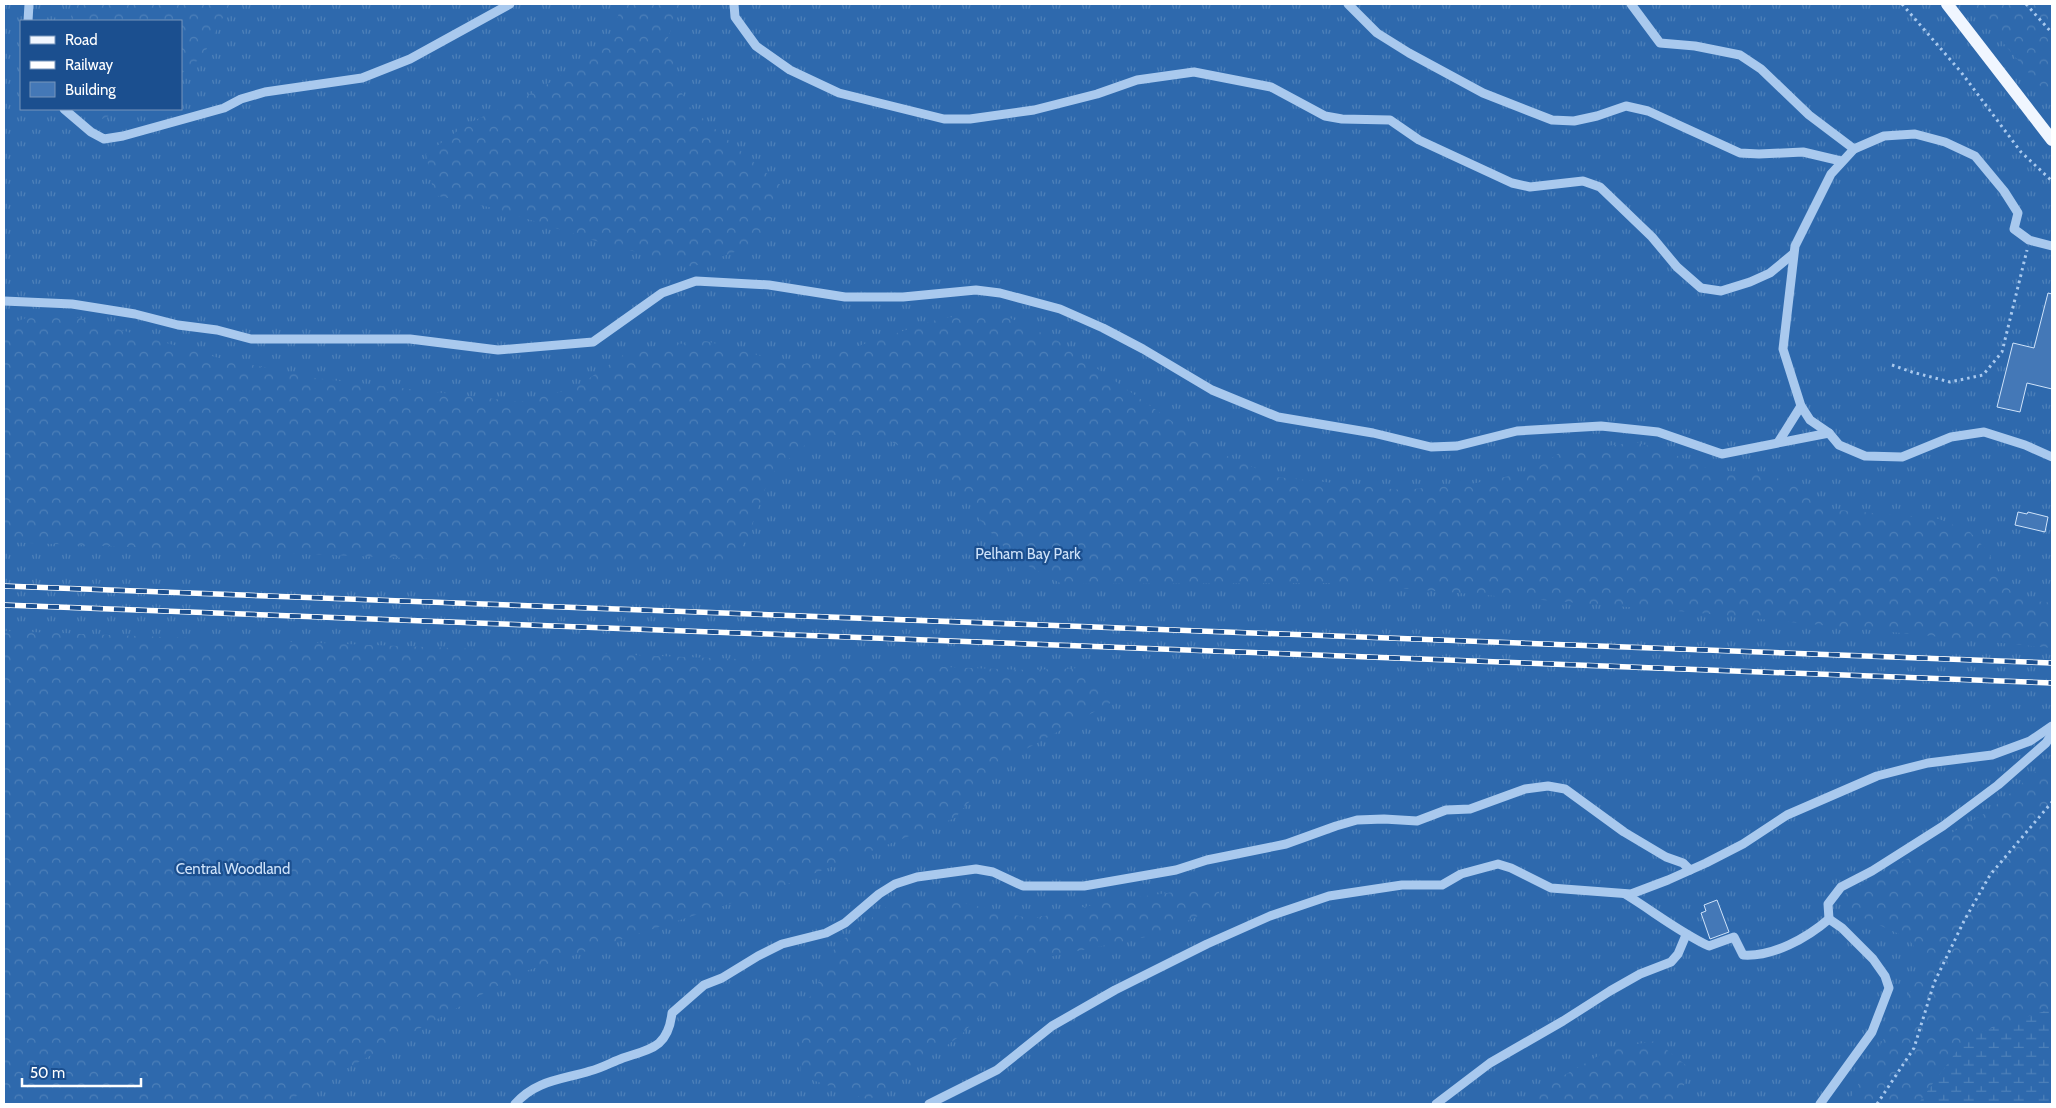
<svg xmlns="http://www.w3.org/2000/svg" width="2056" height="1108" viewBox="0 0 2056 1108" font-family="Cabin,sans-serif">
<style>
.grass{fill:url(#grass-tufts);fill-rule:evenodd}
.forest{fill:url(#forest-crowns)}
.wetland{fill:url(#wetland-marsh)}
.building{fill:#4478b7;stroke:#cfe3fa}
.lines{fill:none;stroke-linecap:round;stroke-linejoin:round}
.path{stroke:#a9c9ee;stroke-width:3;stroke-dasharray:2.5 4;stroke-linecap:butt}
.minor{stroke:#a9c9ee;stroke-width:9}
.major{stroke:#f0f6ff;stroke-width:12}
.rail-casing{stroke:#fff;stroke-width:5.5}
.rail{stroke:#1b4f8f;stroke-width:4;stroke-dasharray:11;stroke-linecap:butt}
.labels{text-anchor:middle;stroke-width:4.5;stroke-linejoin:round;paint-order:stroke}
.park-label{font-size:15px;fill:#cfe3fa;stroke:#1b4f8f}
</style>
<defs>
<pattern id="grass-tufts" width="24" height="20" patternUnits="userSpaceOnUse" patternTransform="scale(1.25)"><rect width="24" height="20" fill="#2e69ad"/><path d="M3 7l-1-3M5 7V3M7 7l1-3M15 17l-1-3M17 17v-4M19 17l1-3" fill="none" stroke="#4d80b9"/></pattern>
<pattern id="forest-crowns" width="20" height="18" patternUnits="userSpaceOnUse" patternTransform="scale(1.25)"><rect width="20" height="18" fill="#2e69ad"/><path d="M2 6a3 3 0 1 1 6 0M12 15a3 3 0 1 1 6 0" fill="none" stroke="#4d80b9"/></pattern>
<pattern id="wetland-marsh" width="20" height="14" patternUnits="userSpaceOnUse" patternTransform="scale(1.25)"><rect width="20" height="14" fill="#2e69ad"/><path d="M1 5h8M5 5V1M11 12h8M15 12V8" fill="none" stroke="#4d80b9"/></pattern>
</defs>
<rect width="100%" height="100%" fill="#1b4f8f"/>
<path class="grass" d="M4,4H2052V1104H4ZM21,21H181V109H21Z"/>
<g class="forest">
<path d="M74,4H230L203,56L181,74V21H70Z"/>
<path d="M623,4H681L667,40L685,103L785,189L760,243L692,267L596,241L493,208L434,195L426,154L467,124L537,91L605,46Z"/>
<path d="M1970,4H2052V100L1976,11Z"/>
<path d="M90,109H125L102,119Z"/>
<path d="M1000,313L1058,341L1213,450L1276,477L1402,490L1471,484L1533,471L1559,453L1635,442L1663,450L1714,471L1759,472L1800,486L1828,509L1939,519L1970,532L1989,553L1999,579L2019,599L2052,603V648L1689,612L1337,583L1062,584L1015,559L985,526L949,475L880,435H817L770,475L748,537L731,564L481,561L4,542V326L37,314L79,318L219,358L315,378L520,402L575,388L632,349L706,341L798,366L942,318Z"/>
<path d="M4,631L1027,670L1082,668L1114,701L1006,760L955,818L780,887L523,972L282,1104H4Z"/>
<path d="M2052,758V1010L1968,1036L1918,1104H1847L1926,964L1908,938L1848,911L1841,897L1851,888L1883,873L1989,811Z"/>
<path d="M1217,886L1223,904L1160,934L1034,960L960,1036L869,1100L801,1076L799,1013L817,986L836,945L894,901L938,897L1032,919L1110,901Z"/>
<path d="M1656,1041L1688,1067L1680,1104H1514L1612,1048Z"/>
</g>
<path class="wetland" d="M2048,1010H2052V1104H1918L1968,1036Z"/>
<g class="building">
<path d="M2048,293L2052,294V389L2027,383L2020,412L1997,407L2013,343L2034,348Z"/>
<path d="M2018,512L2027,514L2028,512L2048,517L2045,532L2015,525Z"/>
<path d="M1717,900L1729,932L1710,939L1701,913L1706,911L1704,905Z"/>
</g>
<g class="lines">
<g class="path">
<path d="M1902,4L1961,72L2021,152L2052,181"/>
<path d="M2026,4L2052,33"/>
<path d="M1892,365L1912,372L1950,382L1983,375L2002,352L2027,250"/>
<path d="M1877,1104L1914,1048L1934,983L1964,921L1990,875L2052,802"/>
</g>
<g class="minor">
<path d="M734,4L735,17L756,46L790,70L839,93L944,119H970L1034,110L1097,94L1137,80L1194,72L1271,87L1325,116L1342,119L1390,120L1419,140L1512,183L1530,187L1583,181L1600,187L1652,237L1677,267L1701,288L1721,291L1750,282L1770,273L1793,254"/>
<path d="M1348,4L1377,33L1409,53L1483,93L1552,120L1574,121L1597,116L1626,106L1648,111L1740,153L1759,154L1803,152L1841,161"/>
<path d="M1631,4L1660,43L1695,46L1740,55L1761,69L1809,115L1854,149"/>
<path d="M28,21L29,4"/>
<path d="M64,109L91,132L104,139L123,136L224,108L241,99L265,92L362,78L410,59L510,4"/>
<path d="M2052,246L2029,240L2014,229L2018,213L2004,191L1975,156L1945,142L1915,134L1884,136L1854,149L1831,174L1795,246L1783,349L1801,406L1810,420L1829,433L1839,445L1865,456L1902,457L1951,437L1984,432L2025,445L2052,457"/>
<path d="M4,301L72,304L135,314L178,325L217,330L251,339H410L498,350L593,342L662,293L696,281L769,285L845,297H903L976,290L1000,293L1060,309L1103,328L1143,349L1212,390L1278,417L1373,433L1431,447L1457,446L1517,431L1601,426L1658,432L1722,454L1829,433"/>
<path d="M1779,441L1801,406"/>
<path d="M1625,894C1653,911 1679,932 1709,946L1734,937L1743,955C1773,957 1807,938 1829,919L1842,928L1873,959L1885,976L1889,988L1872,1032L1820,1104"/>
<path d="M1829,919L1828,904L1841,887L1872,871L1943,826L1998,785L2046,743L2052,734"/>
<path d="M515,1104C536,1080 561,1080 590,1071C602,1068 612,1062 623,1058C650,1049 668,1048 672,1013L704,985L722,978L758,956L782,944L826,933L845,923L879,894L895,884L917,877L976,869L993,872L1023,886H1084L1176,870L1207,860L1286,844L1336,826L1357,820L1384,819L1417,821L1446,810L1470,809L1525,789L1548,786L1565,789L1624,832L1666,857L1683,863L1690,870"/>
<path d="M929,1104L997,1070L1052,1026L1115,990L1207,944L1270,916L1329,896L1402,885H1442L1461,874L1498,864L1511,868L1551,888L1631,894L1668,880L1706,863L1743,844L1787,815L1877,776L1928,763L1992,755L2030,741L2052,726"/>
<path d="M1436,1104L1490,1063L1563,1021L1610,991L1640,974L1671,962L1678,954L1686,935"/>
</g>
<path class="major" d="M1947,4L2052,140"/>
<defs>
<g id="rail">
<path d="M4,586L2052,663"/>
<path d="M4,605L2052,683"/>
</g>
</defs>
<use href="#rail" class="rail-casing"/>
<use href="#rail" class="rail"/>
</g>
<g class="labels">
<g class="park-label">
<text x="1028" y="559">Pelham Bay Park</text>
<text x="233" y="874">Central Woodland</text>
</g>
</g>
<rect width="2056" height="1108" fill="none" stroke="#ffffff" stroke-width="10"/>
<rect x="20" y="20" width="162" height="90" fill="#1b4f8f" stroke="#7695bc"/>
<rect x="30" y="36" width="25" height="8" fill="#f0f6ff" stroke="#7695bc"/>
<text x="65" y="45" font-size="15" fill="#ffffff">Road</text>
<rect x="30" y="61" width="25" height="8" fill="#ffffff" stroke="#7695bc"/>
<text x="65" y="70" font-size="15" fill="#ffffff">Railway</text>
<rect x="30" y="82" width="25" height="15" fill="#4478b7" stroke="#7695bc"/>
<text x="65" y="95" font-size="15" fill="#ffffff">Building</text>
<path d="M22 1078v8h119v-8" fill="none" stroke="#ffffff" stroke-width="2.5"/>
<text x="30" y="1078" font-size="15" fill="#ffffff" stroke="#1b4f8f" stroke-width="4" paint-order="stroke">50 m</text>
</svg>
